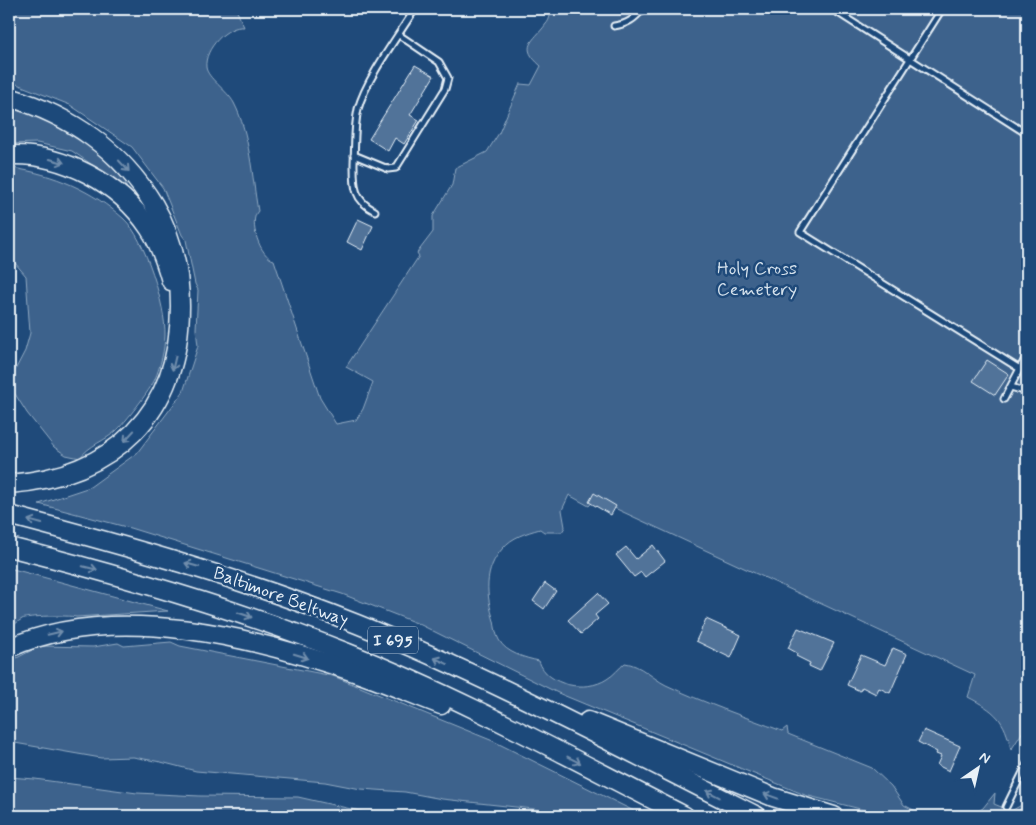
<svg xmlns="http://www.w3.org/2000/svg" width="1036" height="825" viewBox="0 0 1036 825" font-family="Mynerve,sans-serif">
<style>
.green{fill:#3c628c;stroke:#92aac2}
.building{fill:#517399;stroke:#e8f1f8}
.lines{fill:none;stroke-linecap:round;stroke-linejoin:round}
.service-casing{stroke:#e8f1f8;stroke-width:9}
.motorway-casing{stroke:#e8f1f8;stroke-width:21}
.service{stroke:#1f4a7a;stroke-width:5}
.motorway{stroke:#1f4a7a;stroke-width:18}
.oneway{stroke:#6f8dac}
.labels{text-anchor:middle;stroke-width:5;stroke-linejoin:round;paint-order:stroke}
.shield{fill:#1f4a7a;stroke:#acbfd2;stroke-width:1}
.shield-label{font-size:16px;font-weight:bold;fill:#e8f1f8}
.park-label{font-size:18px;fill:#d7e3ed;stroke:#1f4a7a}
.street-label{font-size:18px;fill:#e8f1f8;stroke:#1f4a7a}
</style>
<rect width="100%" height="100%" fill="#1f4a7a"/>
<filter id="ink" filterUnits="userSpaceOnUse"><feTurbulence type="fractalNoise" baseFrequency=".02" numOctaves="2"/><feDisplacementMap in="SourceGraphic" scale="10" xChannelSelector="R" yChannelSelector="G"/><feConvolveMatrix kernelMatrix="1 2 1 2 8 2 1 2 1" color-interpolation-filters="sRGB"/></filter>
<g filter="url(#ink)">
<g class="green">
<path d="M9,9H236L244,27C227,25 204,49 206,67C207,78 227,90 234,103C250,134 252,177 258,211C248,221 260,257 274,260L320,398L336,424L356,420L363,409L373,382L346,367L419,256L417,253L433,232V216L452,185L455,168L487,152L499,133L520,84L531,85L541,66C518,46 533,42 546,24C550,20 550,14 552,9H1027V725L1011,750C1005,719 995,711 968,697L975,675L595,499L589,506L569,495L562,510L565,527L562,532H544L540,529C526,533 512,537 503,548C483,570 486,595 494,621C495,627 496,635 499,640C506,653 525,658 539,661C547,686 586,693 607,679C614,675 619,668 625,663C641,665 652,678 666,685C704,703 743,716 782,731L787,727L788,734L872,768L891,786L904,805L925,816H888L805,795L558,693L419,624L342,594L130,528L39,504L90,487L137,453L183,392L198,346L196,329L198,290L195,284L186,240L182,235L163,188L132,147L70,105L9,81Z"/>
<path d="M9,108L57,123L92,147L126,182V188L72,151L37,143L9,144Z"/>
<path d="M12,168C54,174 93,191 124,219C145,238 166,307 165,335C165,349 160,367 155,379C151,389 124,424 116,431C105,441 89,445 80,458L66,455L54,447L27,413L10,386L13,374L25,351L30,333L26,276L9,256V169Z"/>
<path d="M9,568L168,611L76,617C68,615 27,616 22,619C17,622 13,626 9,629Z"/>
<path d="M171,642L180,646L333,676L493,741L644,816H564L534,809L442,799L405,792L361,789L325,782L196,771L161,762L133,757L101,758L9,742V662L40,646L93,647L118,643L124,646Z"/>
<path d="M9,777L35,779L137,793L200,796L298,797L382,816H9Z"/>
<path d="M995,793L994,804L1011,811L1027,802L1013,816H971L983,808Z"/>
</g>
<g class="building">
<path d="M415,65L434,76L410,115L419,120L404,144L395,138L388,151L369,139Z"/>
<path d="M358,219L373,226L362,250L347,242Z"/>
<path d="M987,360L1009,374L995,395L973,381Z"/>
<path d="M594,493L616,506L611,515L589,502Z"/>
<path d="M653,545L665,561L645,577L641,572L634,577L616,555L626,547L636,559Z"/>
<path d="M545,583L556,591L544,609L533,601Z"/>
<path d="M598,593L608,604L595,615L598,619L581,634L568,620Z"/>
<path d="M706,619L741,635L731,658L696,641Z"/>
<path d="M798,628L834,643L820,671L809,666L810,663L796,656L797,653L788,648Z"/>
<path d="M893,648L907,654L890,693L879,688L876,694L862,687L860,691L847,685L861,655L885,665Z"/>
<path d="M924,730L960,746L949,771L937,765L941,756L936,754L937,752L918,742Z"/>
</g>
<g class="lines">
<defs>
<g id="service">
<path d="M832,9L1027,134"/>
<path d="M942,9L800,232L1020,369"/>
<path d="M614,26C628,24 634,19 643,9"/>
<path d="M354,155L388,169L396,168L445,89L448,78L439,62L399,35"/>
<path d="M375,211C353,200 354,185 354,163C355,145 354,127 358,109C366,79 398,36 415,9"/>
<path d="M1011,387L1027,392"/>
<path d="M1004,399L1027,355"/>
<path d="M1006,807L1027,764"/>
</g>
<g id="motorway">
<path d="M9,97C71,116 120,149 154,205C173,237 180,270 180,306C180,413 114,476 9,484"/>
<path d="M9,155C63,153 119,183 149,228C159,243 166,263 171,281"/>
<path d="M9,515C127,546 244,579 357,624C494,679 625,750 757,816"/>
<path d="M9,547C124,576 237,609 348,653C464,699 574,760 685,816"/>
<path d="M9,648C115,601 255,637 360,674C387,683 414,695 441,705"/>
<path d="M588,721L773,797L834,816"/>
</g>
</defs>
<use href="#service" class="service-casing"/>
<use href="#motorway" class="motorway-casing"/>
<use href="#service" class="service"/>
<use href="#motorway" class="motorway"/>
</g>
<defs><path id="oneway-shaft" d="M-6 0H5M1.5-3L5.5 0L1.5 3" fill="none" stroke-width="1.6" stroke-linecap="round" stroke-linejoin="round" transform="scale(1.25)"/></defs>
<g class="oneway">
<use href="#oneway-shaft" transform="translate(57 161) rotate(16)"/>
<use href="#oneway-shaft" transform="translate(124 166) rotate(47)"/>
<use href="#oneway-shaft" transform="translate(174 363) rotate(103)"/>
<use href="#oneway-shaft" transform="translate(129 436) rotate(133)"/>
<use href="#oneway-shaft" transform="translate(35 522) rotate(-165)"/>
<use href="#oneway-shaft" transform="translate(192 565) rotate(-164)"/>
<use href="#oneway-shaft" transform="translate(90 568) rotate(14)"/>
<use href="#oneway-shaft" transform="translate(245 615) rotate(19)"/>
<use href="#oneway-shaft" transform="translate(55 633) rotate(-13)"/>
<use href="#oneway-shaft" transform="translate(301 656) rotate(17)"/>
<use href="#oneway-shaft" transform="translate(441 661) rotate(-156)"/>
<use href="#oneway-shaft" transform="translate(574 760) rotate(27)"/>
<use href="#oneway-shaft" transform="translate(713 794) rotate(-153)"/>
<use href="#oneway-shaft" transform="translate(771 796) rotate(-160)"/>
</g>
</g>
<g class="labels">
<rect class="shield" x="368" y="626.5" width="50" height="27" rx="4"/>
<g class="shield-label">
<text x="393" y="646">I 695</text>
</g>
<g class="park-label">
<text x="757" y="274">Holy Cross<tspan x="757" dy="21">Cemetery</tspan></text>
</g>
<g class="street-label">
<text transform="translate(281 596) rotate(20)" y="6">Baltimore Beltway</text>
</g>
</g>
<rect width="1036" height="825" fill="none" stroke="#1f4a7a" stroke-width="30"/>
<rect x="15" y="15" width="1006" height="795" fill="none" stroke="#e8f1f8" stroke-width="2" filter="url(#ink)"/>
<g transform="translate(978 768) rotate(34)" stroke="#1f4a7a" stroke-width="4" paint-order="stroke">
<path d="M0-4L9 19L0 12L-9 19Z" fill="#e8f1f8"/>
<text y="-8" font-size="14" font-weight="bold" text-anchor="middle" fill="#e8f1f8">N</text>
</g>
</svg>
